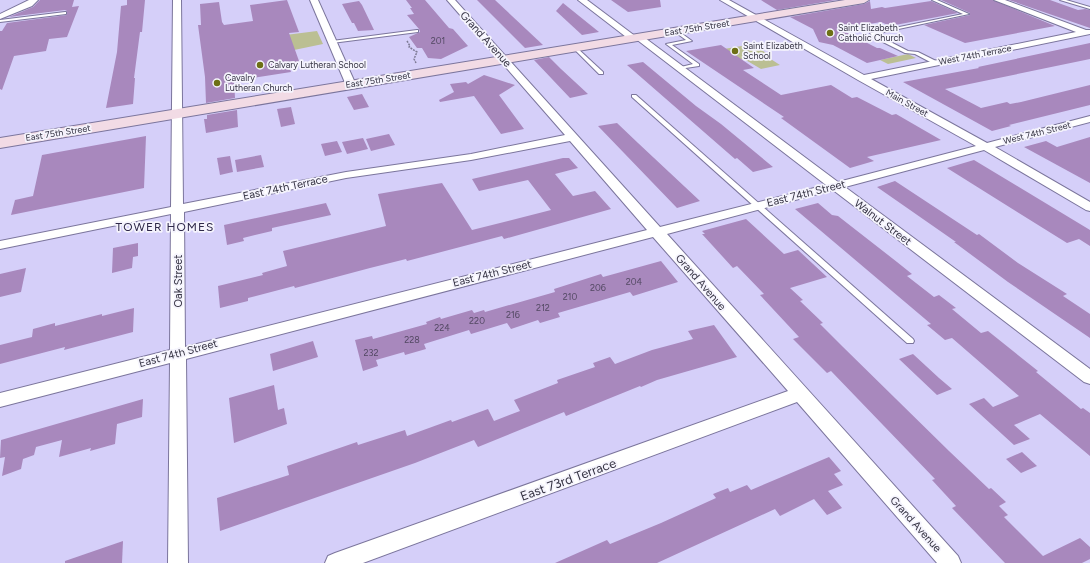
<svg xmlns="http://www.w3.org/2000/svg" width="1090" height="563" viewBox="0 0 1090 563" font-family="Figtree,sans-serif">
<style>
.green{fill:#bbbf93}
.building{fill:#a888bd}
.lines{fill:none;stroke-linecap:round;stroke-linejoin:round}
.service-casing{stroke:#7b759c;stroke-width:2}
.minor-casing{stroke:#7b759c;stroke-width:2}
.secondary-casing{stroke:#7b759c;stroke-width:2}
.path{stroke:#7d7a95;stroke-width:1.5;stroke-dasharray:2 1;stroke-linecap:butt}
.service{fill:#fff;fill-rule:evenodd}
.minor{fill:#fff;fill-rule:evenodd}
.secondary{fill:#f2dbe5;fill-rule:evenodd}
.poi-dot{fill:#6d7015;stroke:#f5f4fd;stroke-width:1.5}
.labels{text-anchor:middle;stroke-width:3.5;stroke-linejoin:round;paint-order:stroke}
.far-street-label{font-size:9px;fill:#353343;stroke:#f5f4fd}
.far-poi-label{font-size:9px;fill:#353343;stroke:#f5f4fd;text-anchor:start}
.number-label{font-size:9px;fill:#524862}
.street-label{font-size:11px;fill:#353343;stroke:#f5f4fd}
.neighbourhood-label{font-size:12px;letter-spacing:1px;fill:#2e2849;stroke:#f5f4fd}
.near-street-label{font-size:13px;fill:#353343;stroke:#f5f4fd}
</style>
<rect width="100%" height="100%" fill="#d5cff9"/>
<g class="green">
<path d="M317,31L323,44L294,50L270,37Z"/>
<path d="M753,44L769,55L766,56L780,65L761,69L744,59L739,60L724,49Z"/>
<path d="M908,54L916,58L888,64L880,60Z"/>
</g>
<g class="building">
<path d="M40,0H74L72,7L79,6L67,37L49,39L46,51L14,56L2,90L0,89V31H2L7,23L67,15V11L65,10L9,17L33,7Z"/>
<path d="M127,0H145L142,32H140L134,78H135L133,104L106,108L117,52L121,6L127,5Z"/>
<path d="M287,0L299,32L289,33L299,61L290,69L291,72L234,81L235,98L206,103L205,77L198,25H201L200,4L219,2L222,22L224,25L253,21L250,5Z"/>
<path d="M406,0H425L449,28L453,29L468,46L441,59L428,58L422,48H417L409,37L420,32L419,29L407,15L414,14L410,8H412Z"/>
<path d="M477,0H495L543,45L525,48Z"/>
<path d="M611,0H660L661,7L628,12Z"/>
<path d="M761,0H836L777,10Z"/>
<path d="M941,0H993L1055,26L965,43L924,25L970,15V13Z"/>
<path d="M1009,0H1050L1078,10L1085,9L1090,10V28Z"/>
<path d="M359,1L362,5L374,30L358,31L354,23H352L342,4Z"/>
<path d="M870,1L871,9L882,7L885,8L931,1L958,13L890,26L881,22L840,29L877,48H880L898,56L867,63L833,45L819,42L813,29L790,17L864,4Z"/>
<path d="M563,3L599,32L582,35L556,11Z"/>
<path d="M1090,43V59L945,89L981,108L1007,102L1010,104L1021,102L1090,85V105L1009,125L1011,126L992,131L903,82L979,68L978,67Z"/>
<path d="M721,45L754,68L743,70L781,95L831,85L852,98L857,97L892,115L896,114L941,140L867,157L874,161L850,168L781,118L784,117L686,51Z"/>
<path d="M549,57L561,69L588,94L570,98L534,60Z"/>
<path d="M643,62L696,106L721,124L773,167L753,172L737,158L735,159L627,65Z"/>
<path d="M484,75L515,85L499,95L524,129L501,134L474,96L440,102L439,100L454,92L450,84L466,82L468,84Z"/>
<path d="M362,94L369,107L354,110L347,97Z"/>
<path d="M291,107L295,124L281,127L277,109Z"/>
<path d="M237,110L238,127L206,133L204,119H207V115Z"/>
<path d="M617,123L638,143L700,201L677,208L598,126Z"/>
<path d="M389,134L395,145L371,151L366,139Z"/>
<path d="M146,136L144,188L11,215L15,200L33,196L42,155Z"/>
<path d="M1090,137V183L1024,147L1046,141L1057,147Z"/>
<path d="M363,138L368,149L347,154L342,142Z"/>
<path d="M337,141L342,152L325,156L321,144Z"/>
<path d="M261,155L264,167L237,172L235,160Z"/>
<path d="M230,156L233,172L220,175L217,158Z"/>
<path d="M563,158H569L578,168L555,174L573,196L595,191L611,209L504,239L502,236L407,261L406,259L370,268L295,288L294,286L248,298V301L220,308L218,286L263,275L262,273L287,266L283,251L386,226L378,194L442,183L472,230L551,210L528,180L479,191L472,179Z"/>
<path d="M974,160L1090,230V246L1079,239L1067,243L947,168Z"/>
<path d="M895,181L977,235L979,234L1018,263L1067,294L1063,296L1090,314V338L1008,282L954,242H956L877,187Z"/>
<path d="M326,203L331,215L272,228V231L243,238L244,241L227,245L224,225Z"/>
<path d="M818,203L832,215L838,216L897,262L912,274L907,276L934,297L939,295L956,308L952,309L981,333L988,331L1038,371L1036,372L1081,409L1083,408L1090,413V456L1040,414L1014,425L1030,439L1014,445L969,404L984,398L993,407L1019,396L952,338L945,340L927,325L931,324L795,209Z"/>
<path d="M746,219L784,254L798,250L827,277L790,288L803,300L800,301L823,323L820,324L842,346L949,451L989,489L991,488L1006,502L999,506L1008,515L1004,517L1043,556L1080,538L1090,547V559L1082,563H1005L952,508L956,506L932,480L935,479L831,371L827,373L793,339L799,337L760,295L764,294L737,266L733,268L702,234H705L702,231Z"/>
<path d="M138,243V256L133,257L132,268L112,273L113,248Z"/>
<path d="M661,261L678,282L633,296L630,292L558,313L560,317L540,323L538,320L511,329L507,323L471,334L469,330L424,344L426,349L405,355L404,352L376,360L378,366L363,371L355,340L372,336L373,339L427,324L426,322L440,317L441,319L472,310L474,313L484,310L485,312L555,292L554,289L601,274L603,277Z"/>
<path d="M26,268L21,292L0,297V274Z"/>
<path d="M134,308L133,332L64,350L65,347L0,364V345L32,337L33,329L55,323V326L102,314V316Z"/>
<path d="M714,325L737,357L657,380L641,387L640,386L566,416L564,412L478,447L474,440L415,463L220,531L217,498L289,475L287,466L357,442L358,445L405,430L407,436L451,420L452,422L488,409L494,421L520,411L514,400L558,383L557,380L595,367L593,363L610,357L615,364L652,350L693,339L688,331Z"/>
<path d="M313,341L318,357L273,371L270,354Z"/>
<path d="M913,354L939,378L952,389L937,395L899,359Z"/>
<path d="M274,385L278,410L284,408L287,424L234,443L229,398Z"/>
<path d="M143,399L142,417L117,424L115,444L90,451L91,448L59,457L62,440L36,447L34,455L23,459L21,469L2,476L5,457L0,458L1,440Z"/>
<path d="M1022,452L1037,466L1021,473L1006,459Z"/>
<path d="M829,457L841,471L834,474L843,485L828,491L842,508L827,515L814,499L780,516L775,509L657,563H555L607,540L610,544L661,523L716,498L713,494L728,488L730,492L747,485L751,490Z"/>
<path d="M123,541L122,563H65V561Z"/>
</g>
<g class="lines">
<defs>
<g id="service">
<path d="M932,0H937L969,14L875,34L908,51L918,52L938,62V64H934L915,54L905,53L873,37L870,33L963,14Z"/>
<path d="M1060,0H1066L1090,7V9Z"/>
<path d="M65,12H66V14L0,22V20Z"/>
<path d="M417,30H418V32L332,43L330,42L332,41Z"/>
<path d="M675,30H677L692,41L672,45L699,64V66L679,69L677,68L693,64L666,44L686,40L675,32Z"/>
<path d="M574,47H576L603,72V74H599L574,49Z"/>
<path d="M632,95H636L913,339L914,341L913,343H907L632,97Z"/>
</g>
<g id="minor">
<path d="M29,0H38L32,6L0,19V14Z"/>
<path d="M173,0H181L183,204L346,172L471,154L565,135L447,0H455L660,227L826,185L636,39L630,40L578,0H587L635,36L641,35L838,182L976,146L858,80L720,0H729L864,75L1076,32L994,0H1005L1086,30H1090V34L871,79L987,143L1090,116V122L995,147L1090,202V211L1086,210L984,150L845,187L1090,369V384L1084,382L833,190L667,234L958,556L961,563H937L797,402L363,563H325L328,556L335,553L788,391L653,237L186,359L188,563H168L170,363L0,407V393L170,350L171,214L0,249V241L171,207ZM570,141L647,230L185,347L184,212L346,178L471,160Z"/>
<path d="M310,0H318L356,85L354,87L351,88L346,85Z"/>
</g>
<path id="secondary" d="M845,0H869L864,3L0,148V138Z"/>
</defs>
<use href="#service" class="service-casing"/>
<use href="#minor" class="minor-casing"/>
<use href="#secondary" class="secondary-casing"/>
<path class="path" d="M407,41L410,46L409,47L417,52L414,59L416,63"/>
<use href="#service" class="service"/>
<use href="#minor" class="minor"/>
<use href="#secondary" class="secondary"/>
</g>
<g class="poi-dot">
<circle cx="830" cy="33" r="4"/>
<circle cx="735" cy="51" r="4"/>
<circle cx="260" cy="65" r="4"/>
<circle cx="217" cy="83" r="4"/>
</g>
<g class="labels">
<g class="far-street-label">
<text transform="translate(697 28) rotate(-9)" y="3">East 75th Street</text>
<text transform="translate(975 55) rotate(-11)" y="3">West 74th Terrace</text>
<text transform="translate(378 80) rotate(-9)" y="3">East 75th Street</text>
<text transform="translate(907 103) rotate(29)" y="3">Main Street</text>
<text transform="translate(58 133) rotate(-9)" y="3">East 75th Street</text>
<text transform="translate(1037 133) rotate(-14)" y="3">West 74th Street</text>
</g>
<g class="far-poi-label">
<text x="838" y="31">Saint Elizabeth<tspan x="838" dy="10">Catholic Church</tspan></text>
<text x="743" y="49">Saint Elizabeth<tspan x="743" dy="10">School</tspan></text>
<text x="268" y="68">Calvary Lutheran School</text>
<text x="225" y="81">Cavalry<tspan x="225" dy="10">Lutheran Church</tspan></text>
</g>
<g class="number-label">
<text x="438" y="44">201</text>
<text x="634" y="285">204</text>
<text x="598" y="291">206</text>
<text x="570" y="300">210</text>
<text x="543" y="311">212</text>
<text x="513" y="318">216</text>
<text x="477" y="324">220</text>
<text x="442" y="331">224</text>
<text x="412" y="343">228</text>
<text x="371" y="356">232</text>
</g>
<g class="street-label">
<text transform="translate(486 39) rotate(48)" y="4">Grand Avenue</text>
<text transform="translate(285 187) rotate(-12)" y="4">East 74th Terrace</text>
<text transform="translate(806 193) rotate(-14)" y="4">East 74th Street</text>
<text transform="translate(883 222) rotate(37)" y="4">Walnut Street</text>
<text transform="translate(492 273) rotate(-14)" y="4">East 74th Street</text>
<text transform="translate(178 281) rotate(-90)" y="4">Oak Street</text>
<text transform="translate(701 282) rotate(49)" y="4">Grand Avenue</text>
<text transform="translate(178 353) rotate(-15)" y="4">East 74th Street</text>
<text transform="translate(916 524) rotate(48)" y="4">Grand Avenue</text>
</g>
<g class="neighbourhood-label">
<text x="165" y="231">TOWER HOMES</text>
</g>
<g class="near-street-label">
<text transform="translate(568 479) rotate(-20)" y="5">East 73rd Terrace</text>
</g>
</g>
</svg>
